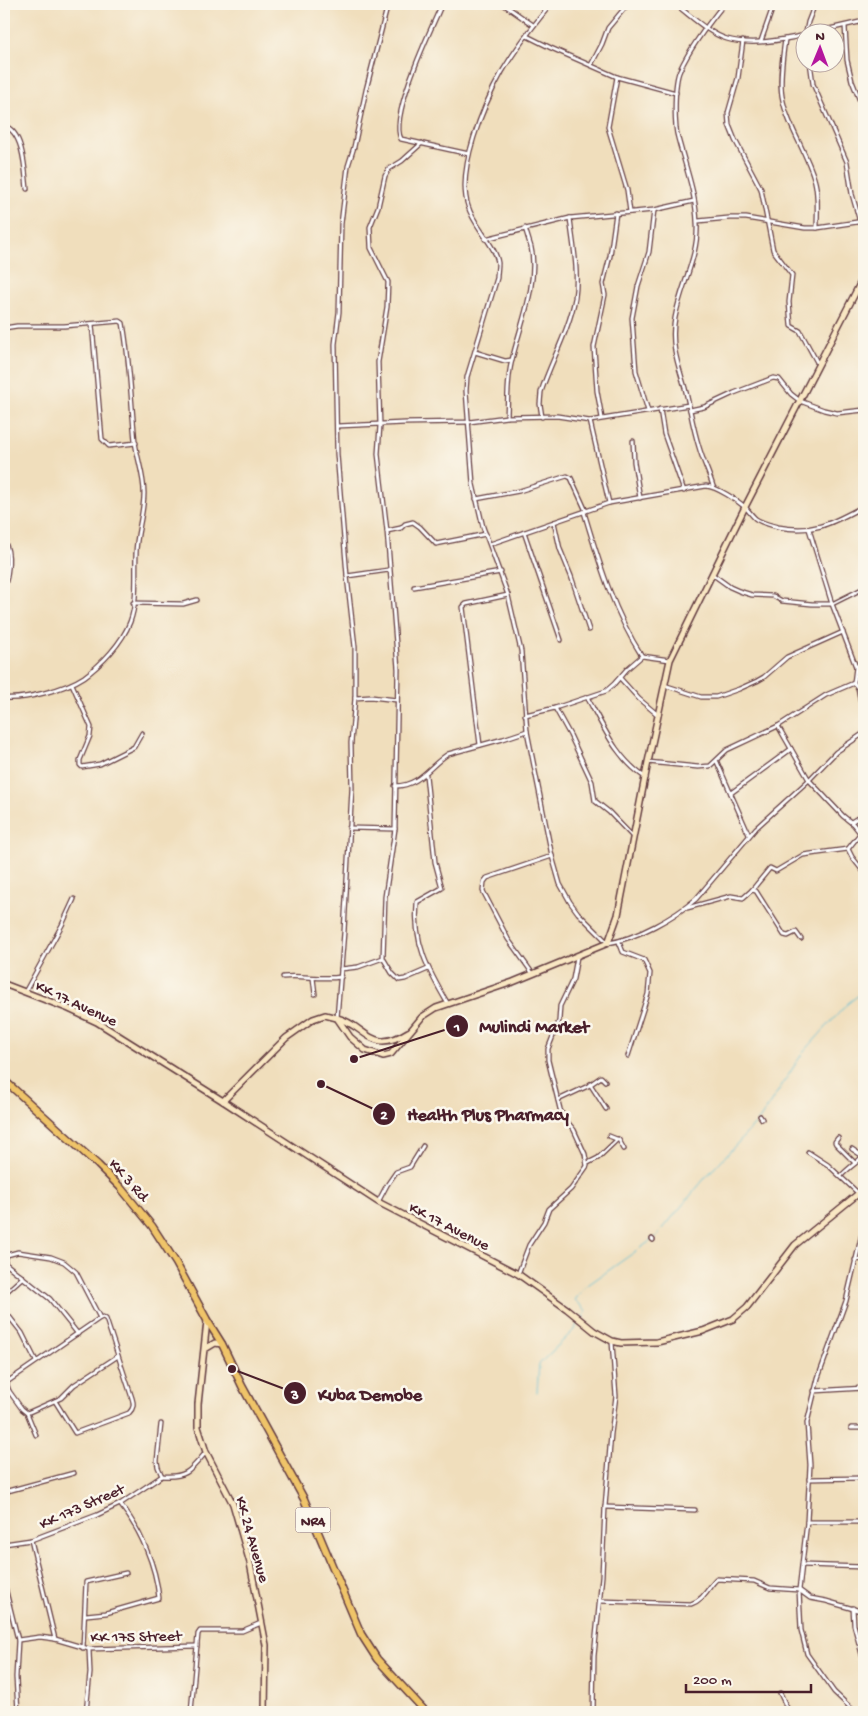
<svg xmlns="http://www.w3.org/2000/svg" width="868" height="1716" viewBox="0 0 868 1716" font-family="'Gochi Hand',sans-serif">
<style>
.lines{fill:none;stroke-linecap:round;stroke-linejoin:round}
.stream{stroke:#54bbd2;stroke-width:1}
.street-casing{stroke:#633c41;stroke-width:5.5}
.secondary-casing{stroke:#633c41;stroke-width:8}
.highway-casing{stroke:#633c41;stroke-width:9}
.street{stroke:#fff;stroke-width:3}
.secondary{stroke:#f9e7c3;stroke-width:5}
.highway{stroke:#efc469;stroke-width:6}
.labels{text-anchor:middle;stroke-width:5;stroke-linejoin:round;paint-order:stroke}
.shield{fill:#fbf7ec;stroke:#7f6065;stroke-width:1}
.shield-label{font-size:15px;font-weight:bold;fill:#4a1f2b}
.street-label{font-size:16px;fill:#4a1f2b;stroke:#fbf7ec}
.leader{fill:none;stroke:#4a1f2b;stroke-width:2}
.callout-dot{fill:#4a1f2b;stroke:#fbf7ec;stroke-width:2}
.mark-label{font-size:15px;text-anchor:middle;font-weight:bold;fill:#fff}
.callout-label{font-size:18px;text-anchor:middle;font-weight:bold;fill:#4a1f2b;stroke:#fbf7ec;stroke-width:5;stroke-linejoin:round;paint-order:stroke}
</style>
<rect width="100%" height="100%" fill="#fbf7ec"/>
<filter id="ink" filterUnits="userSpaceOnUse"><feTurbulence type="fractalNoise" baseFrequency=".02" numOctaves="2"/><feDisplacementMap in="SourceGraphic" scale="10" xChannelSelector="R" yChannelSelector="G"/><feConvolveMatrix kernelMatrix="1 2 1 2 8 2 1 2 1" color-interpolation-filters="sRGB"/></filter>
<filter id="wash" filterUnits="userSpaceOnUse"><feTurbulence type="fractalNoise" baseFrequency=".0096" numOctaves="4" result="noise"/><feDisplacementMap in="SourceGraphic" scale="20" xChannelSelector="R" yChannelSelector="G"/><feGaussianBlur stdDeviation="1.12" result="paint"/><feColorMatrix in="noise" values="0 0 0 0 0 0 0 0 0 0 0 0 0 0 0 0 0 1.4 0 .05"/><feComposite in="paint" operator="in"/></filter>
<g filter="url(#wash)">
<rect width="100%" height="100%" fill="#f0debc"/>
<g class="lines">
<g class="stream">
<path d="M583,1318L586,1310L575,1300L585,1287L656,1237L705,1178L760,1119L802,1054L847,1004L864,991"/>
<path d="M537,1392L539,1364L573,1331L578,1323"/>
</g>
</g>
</g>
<g filter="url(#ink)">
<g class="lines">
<defs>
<g id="street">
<path d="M442,4C431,29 389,116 401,139L469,154"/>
<path d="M503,4L533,25"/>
<path d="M551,4C533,26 516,48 502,72C484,104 456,170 468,206C473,225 496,246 498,263C498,268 497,273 497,278L467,377L466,391L473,484L483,527L508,595L521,651L527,731L552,856L560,884L570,902L578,913L608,943C636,939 675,917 696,899L756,828L809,780L836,752L864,733"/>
<path d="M675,4C690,15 708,33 727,39C751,46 782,40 806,35"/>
<path d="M845,26L847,60L852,81L864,111"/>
<path d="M806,32L808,22L815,4"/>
<path d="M816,32L864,21"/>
<path d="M527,36L551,48L617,77L676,93"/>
<path d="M785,39C783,57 779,78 782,96C787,125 806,151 814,178C819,194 817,212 817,228"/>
<path d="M743,41L738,78L728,113L729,125L735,140L761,189L773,250L792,275L789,302L791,326L800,331L818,364"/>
<path d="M761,41L774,4"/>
<path d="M810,62L813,84L847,162L852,194L860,222"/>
<path d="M591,65L602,44L608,28L628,4"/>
<path d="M617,77L608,127L627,190L630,212"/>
<path d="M4,126C24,131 25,172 27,189"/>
<path d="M698,221L729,218H746L805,228H817L864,221"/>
<path d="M485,239L570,218L654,210L694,201"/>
<path d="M92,324L102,439L109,446L136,443"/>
<path d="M4,328L17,326H64L120,321L123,323C130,362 131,402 135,441C137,458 144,476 144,493C144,514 136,534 136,554C135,575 138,601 130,622C122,643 102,664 84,677C66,689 25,700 4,698"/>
<path d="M475,352L505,361L512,360"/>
<path d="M660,409L664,434L684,491"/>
<path d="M690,410L704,407L734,393L773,378L779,379L791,394L800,401L824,410L837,413L864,410"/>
<path d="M648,411L636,371L632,318L638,286L649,252L654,210"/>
<path d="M507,417C508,398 507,378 512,360C520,326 539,282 531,247C529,241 527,234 525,228"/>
<path d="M542,417L540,404L541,392C551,361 569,331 575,298C579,272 573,244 570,218"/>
<path d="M602,418L597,391L594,347L605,295L603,284L610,256L616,213"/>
<path d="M590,421L609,503"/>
<path d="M337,426L405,423L469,422L507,417L557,416L590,421L689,405"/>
<path d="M633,441L634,462L640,498"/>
<path d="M713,486C709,473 703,461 699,447C693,428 690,408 685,388C678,364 670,344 675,318C681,285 699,256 697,223C696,194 685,165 678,138C674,125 674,82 680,70C691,46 708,24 724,4"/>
<path d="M476,499L519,491L567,476L571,478L586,511"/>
<path d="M584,512C599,562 613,611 642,656"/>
<path d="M554,522L560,549L571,576L589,630"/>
<path d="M809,529L832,604L856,667L854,683L858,688L864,718"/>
<path d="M387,531L401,528L405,524L413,522L420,527L436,544L486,534"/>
<path d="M524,532L561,640"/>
<path d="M4,541C12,553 8,576 4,589"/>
<path d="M490,544L609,503L706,486C717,487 737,500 746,508C749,511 752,516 756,519C762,523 771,525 778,527C815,534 832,523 864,506"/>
<path d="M712,574L730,587L739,591L752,595L773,596L782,601L812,604H832L864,588"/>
<path d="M347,576L389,570"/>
<path d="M414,587L501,572"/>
<path d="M133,603L183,604L197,600"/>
<path d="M856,667L864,662"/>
<path d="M620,678L639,699L658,715"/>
<path d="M72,684L91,727L90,736L80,760V765L82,767L100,764L134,747L142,733"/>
<path d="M664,685L701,697H716L739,689L757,681L764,677L787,657L843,632"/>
<path d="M587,697C604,728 616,758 646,778"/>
<path d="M355,698L371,697L397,700"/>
<path d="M555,708L570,735L592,782L595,801L609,812L633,837"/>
<path d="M525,715L555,708L606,691L614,684L627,669L642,656L670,660"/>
<path d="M778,726L809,780L843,816L853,824L861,834"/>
<path d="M480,745L463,607L466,604L508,595"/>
<path d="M648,762L698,767L710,766L727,750L778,726L826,695L854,683"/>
<path d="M717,762L749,835"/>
<path d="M426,775L435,862L442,888L417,902C413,943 428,970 448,1004"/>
<path d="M395,786C420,786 429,766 448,754L503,739L527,731"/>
<path d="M731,793L791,749"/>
<path d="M851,822L864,814"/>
<path d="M349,828L395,829"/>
<path d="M848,849L852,857L863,871"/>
<path d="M752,890L770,868L776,871L803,855L848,849L859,835H864"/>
<path d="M687,908L731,896L743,898L752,890L756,891L784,935L788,936L796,932L801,939"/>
<path d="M619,942L623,952L644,960L650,973L648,994L628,1056"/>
<path d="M383,958L392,973L399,980L405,979L428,969"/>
<path d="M341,969L358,967L383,958L385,897L395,829L398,669L387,531L378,454L380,425L378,362L387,307L388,282L371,248L370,227L378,207L385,176L389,169L402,161L422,143"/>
<path d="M533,974L508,939L483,891L484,882L487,878L552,856"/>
<path d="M283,977C302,975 321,980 341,977"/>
<path d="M313,978L315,994"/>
<path d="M25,992L62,925L74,899"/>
<path d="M337,1018L344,932L352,788L351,743L355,698V647L347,576L337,454L335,344L339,312L341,224L348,166L354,147L366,90L388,4"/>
<path d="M590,1084L606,1109"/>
<path d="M558,1100L588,1086L601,1077L605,1081"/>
<path d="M760,1116L762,1119"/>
<path d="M609,1136L619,1140L624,1149"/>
<path d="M838,1138L835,1142L836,1144L855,1163"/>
<path d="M852,1149L864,1157"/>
<path d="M808,1152L828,1165L858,1193"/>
<path d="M588,1163L598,1158L618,1139"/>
<path d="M841,1176C848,1168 857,1163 863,1156"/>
<path d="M378,1202L387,1185L396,1172L410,1167L423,1146"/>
<path d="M652,1239L653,1240"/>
<path d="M855,1260L864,1259"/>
<path d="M518,1274L529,1245L544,1222L549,1209L571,1189L587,1166L585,1154L574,1130L564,1118L560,1109L548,1060V1049L559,1021L560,1006L573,979L577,957"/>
<path d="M4,1294L23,1277"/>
<path d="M4,1310L22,1333L36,1361"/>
<path d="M78,1334L50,1299L6,1264L4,1259L7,1255L18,1252L51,1257L64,1262L76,1272L100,1318"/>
<path d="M4,1376L9,1391"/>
<path d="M7,1382L100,1318L103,1317L106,1319L132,1398C134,1404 134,1408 129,1413L75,1433L55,1401"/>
<path d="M814,1391L864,1388"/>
<path d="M4,1393L9,1391L22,1409L27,1413L36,1435"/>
<path d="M27,1413L61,1398L74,1385L118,1356"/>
<path d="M161,1424L157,1461L158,1467L162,1476"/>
<path d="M851,1428H864"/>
<path d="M162,1476C187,1478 191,1470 206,1452"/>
<path d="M809,1479L864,1478"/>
<path d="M4,1492L74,1473"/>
<path d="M605,1507L695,1510"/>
<path d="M807,1522H864"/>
<path d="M31,1540L55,1639"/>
<path d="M4,1544L31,1540L97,1515L120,1504L162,1476"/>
<path d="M803,1565L864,1567"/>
<path d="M4,1583L18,1640L16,1677L18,1712"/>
<path d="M600,1601L691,1604C704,1600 708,1587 717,1579L754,1581L770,1588L799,1590L810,1598L826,1601L864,1612"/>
<path d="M853,1608L854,1625L864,1662"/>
<path d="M86,1615L106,1613L159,1598C156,1566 141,1530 120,1504"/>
<path d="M18,1640L40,1637L55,1639L89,1649L197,1646"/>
<path d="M83,1648L86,1582L126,1573"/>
<path d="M780,1693L789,1712"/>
<path d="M86,1712L90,1673L89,1649"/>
<path d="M191,1712L198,1634L200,1631H242L261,1623"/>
<path d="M593,1712L594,1656L602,1576L605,1507L611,1434L616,1396L612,1342"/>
<path d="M855,1712L834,1692L807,1654L801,1630L799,1590L807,1522L810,1465L807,1423L818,1378L846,1301L864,1225"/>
</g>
<g id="secondary">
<path d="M4,984L69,1009L97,1022L223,1101L378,1202L518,1274L567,1309L594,1331L612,1341L621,1343L657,1342L703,1331L733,1319L747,1307L795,1245L864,1189"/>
<path d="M337,1018C366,1025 370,1056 408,1032"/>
<path d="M223,1101L286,1038L313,1019L325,1015L337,1018L350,1037L365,1050L383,1056L391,1054L422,1017L436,1008L513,982L608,943L618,915L648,762L670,660L745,507L864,276"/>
<path d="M207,1321L198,1404V1427L206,1452L233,1504L250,1563L266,1645L265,1712"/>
<path d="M205,1349L215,1343L222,1344"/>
</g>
<path id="highway" d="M4,1080L98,1165L120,1187L152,1226L176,1263L207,1320L222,1344L242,1386L304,1499L361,1634L377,1659L426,1712"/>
</defs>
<use href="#street" class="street-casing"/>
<use href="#secondary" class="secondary-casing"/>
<use href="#highway" class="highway-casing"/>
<use href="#street" class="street"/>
<use href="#secondary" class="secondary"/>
<use href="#highway" class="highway"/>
</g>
</g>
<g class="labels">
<rect class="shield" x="295.5" y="1507.5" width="35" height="25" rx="4"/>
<g class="shield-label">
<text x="313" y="1525">NR4</text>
</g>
<g class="street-label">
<text transform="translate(77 1002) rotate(25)" y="6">KK 17 Avenue</text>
<text transform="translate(130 1179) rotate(48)" y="6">KK 3 Rd</text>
<text transform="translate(450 1225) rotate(27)" y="6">KK 17 Avenue</text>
<text transform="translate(81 1505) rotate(-24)" y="6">KK 173 Street</text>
<text transform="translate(254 1539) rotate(74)" y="6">KK 24 Avenue</text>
<text transform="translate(136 1635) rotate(-1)" y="6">KK 175 Street</text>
</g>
</g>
<path class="leader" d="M354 1059L457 1026M321 1084L384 1114M232 1369L295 1393"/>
<g class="callout-dot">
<circle cx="354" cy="1059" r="5"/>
<circle cx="321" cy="1084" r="5"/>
<circle cx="232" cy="1369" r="5"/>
<circle cx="457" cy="1026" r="12"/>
<circle cx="384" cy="1114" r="12"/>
<circle cx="295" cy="1393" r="12"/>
</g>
<g class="mark-label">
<text x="457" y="1031">1</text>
<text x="384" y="1119">2</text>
<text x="295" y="1399">3</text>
</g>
<g class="callout-label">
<text x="534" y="1032">Mulindi Market</text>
<text x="488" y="1120">Health Plus Pharmacy</text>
<text x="370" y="1400">Kuba Demobe</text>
</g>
<rect width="868" height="1716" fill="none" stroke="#fbf7ec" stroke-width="20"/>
<g transform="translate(820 48) rotate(1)"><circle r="24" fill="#fbf7ec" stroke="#b4a19f"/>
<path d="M0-4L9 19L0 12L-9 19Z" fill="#b5179e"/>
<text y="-8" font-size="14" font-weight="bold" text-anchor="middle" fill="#4a1f2b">N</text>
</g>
<path d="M686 1684v8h125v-8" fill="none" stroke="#4a1f2b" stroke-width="2.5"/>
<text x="693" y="1684" font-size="15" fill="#4a1f2b" stroke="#fbf7ec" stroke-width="4" paint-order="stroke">200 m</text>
</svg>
